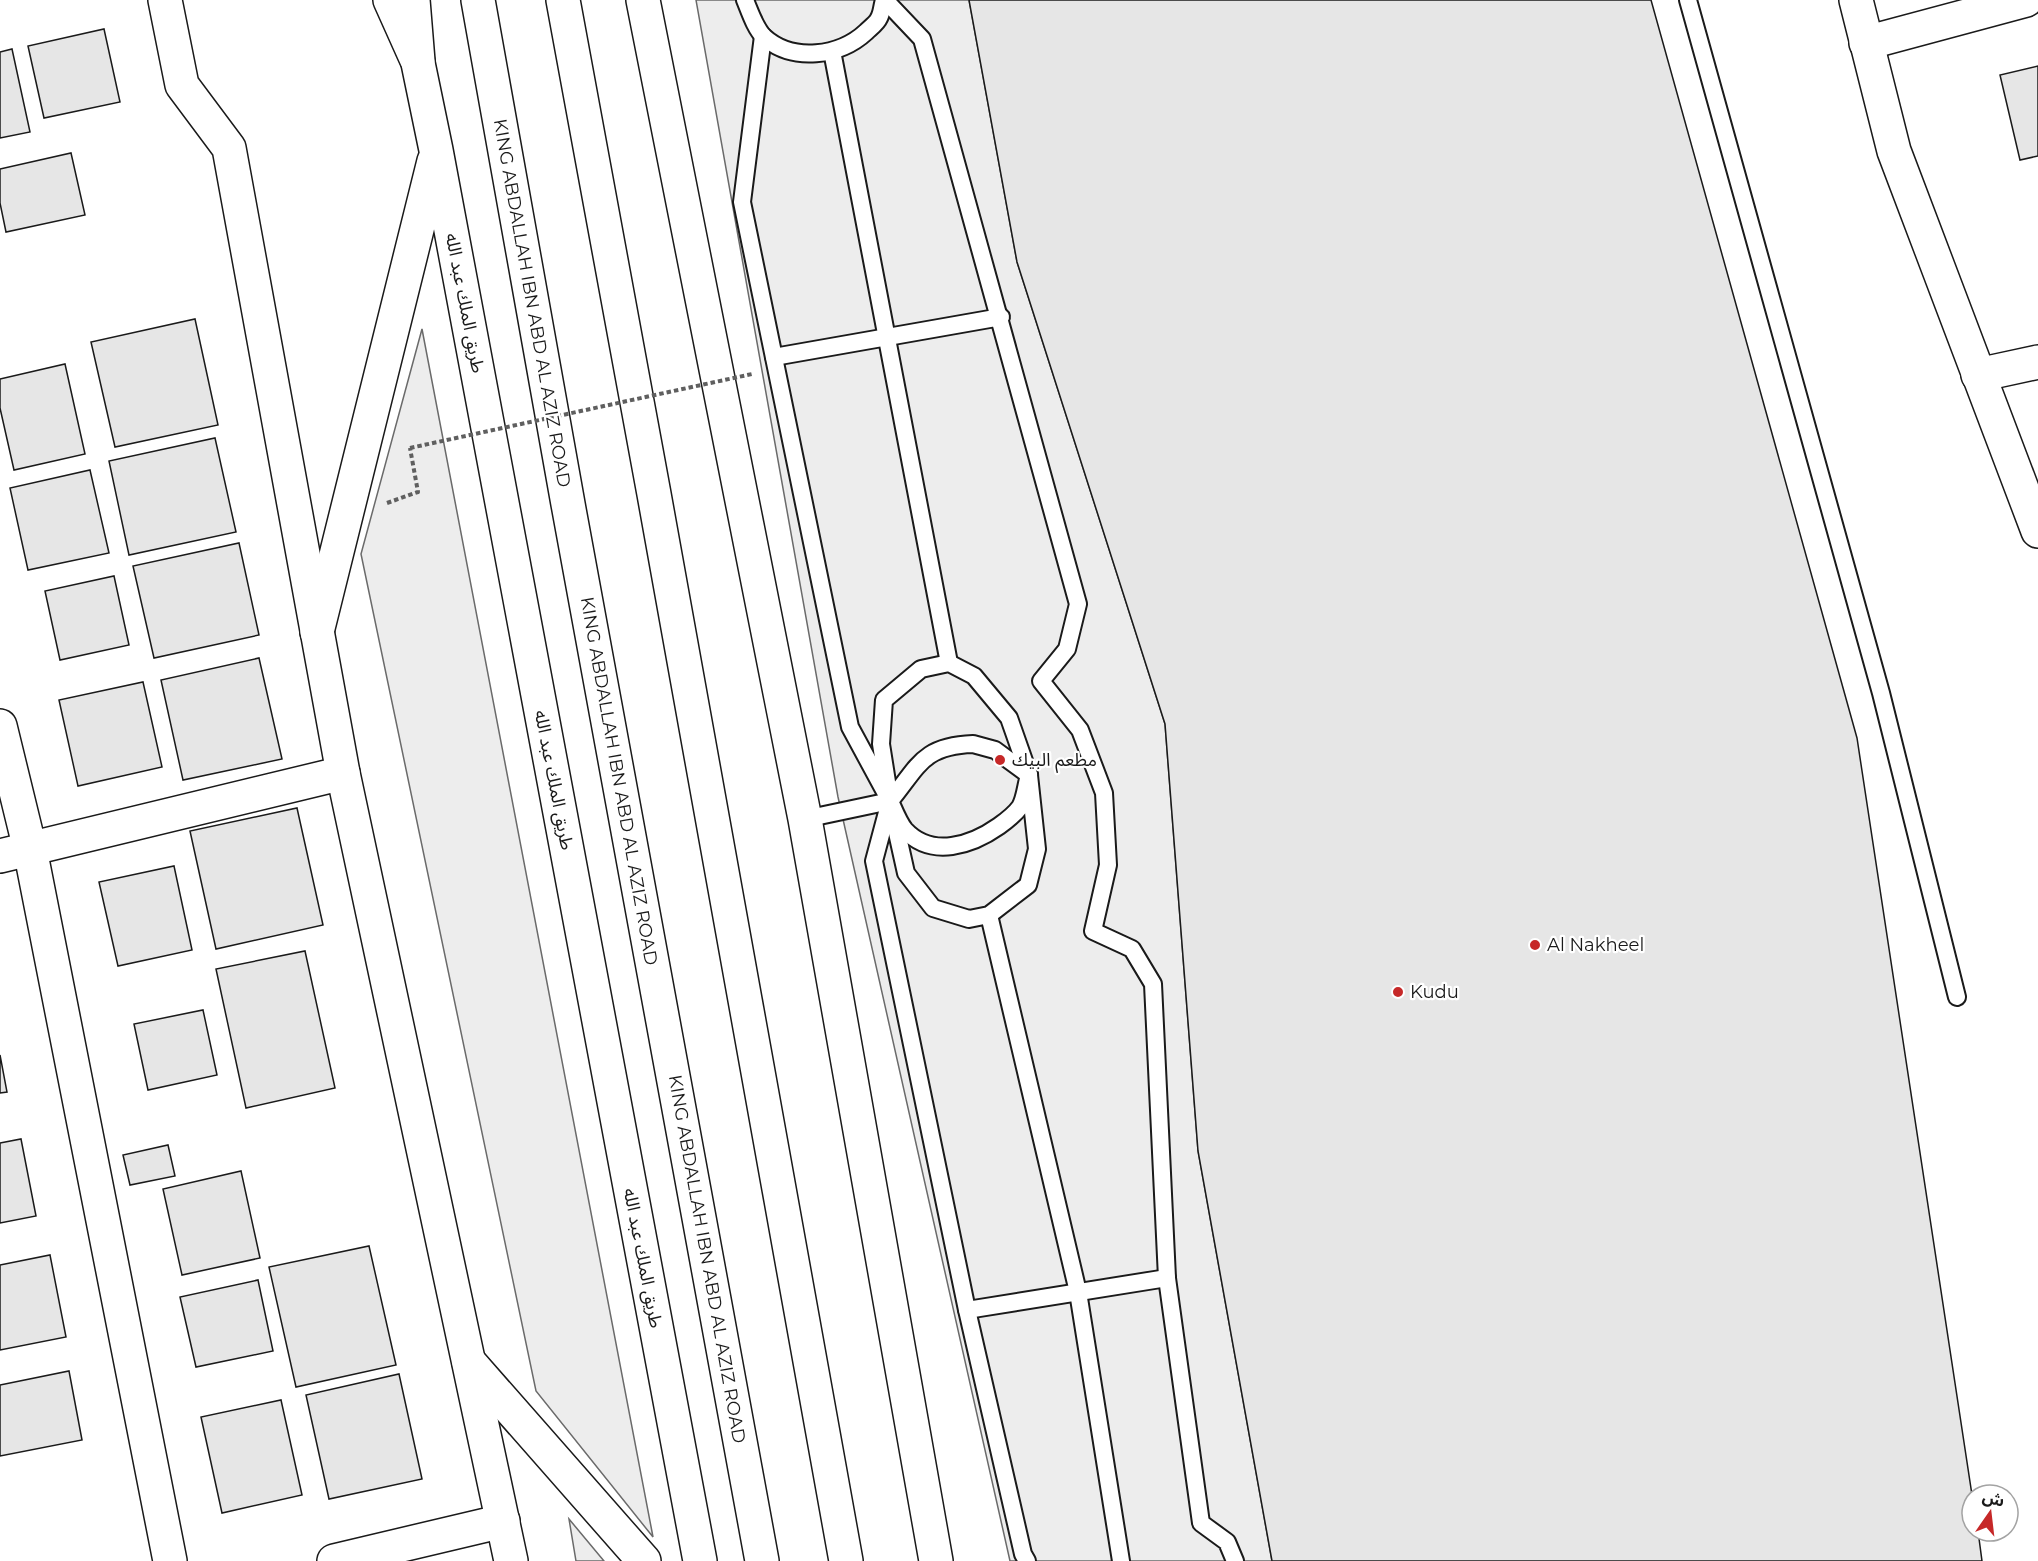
<svg xmlns="http://www.w3.org/2000/svg" width="2038" height="1561" viewBox="0 0 2038 1561" font-family="Montserrat,'Noto Sans Arabic',sans-serif">
<style>
.built{fill:#ededed;stroke:#6a6a6a;stroke-width:1.5}
.building{fill:#e6e6e6;stroke:#1a1a1a;stroke-width:1.5}
.lines{fill:none;stroke-linecap:round;stroke-linejoin:round}
.lane-casing{stroke:#1a1a1a;stroke-width:20}
.street-casing{stroke:#1a1a1a;stroke-width:36}
.primary-casing{stroke:#1a1a1a;stroke-width:36}
.highway-casing{stroke:#1a1a1a;stroke-width:36}
.path{stroke:#5f5f5f;stroke-width:4;stroke-dasharray:4.5 3;stroke-linecap:butt}
.lane{stroke:#fff;stroke-width:16}
.street{stroke:#fff;stroke-width:33}
.primary{stroke:#fff;stroke-width:33}
.highway{stroke:#fff;stroke-width:33}
.path-bridge{stroke:#5f5f5f;stroke-width:4;stroke-dasharray:4.5 3;stroke-linecap:butt}
.poi-dot{fill:#c62828;stroke:#fff;stroke-width:2}
.labels{text-anchor:middle;stroke-width:4.5;stroke-linejoin:round;paint-order:stroke}
.street-label{font-size:18px;fill:#1a1a1a;stroke:#fff}
.poi-label{font-size:18px;fill:#1a1a1a;stroke:#fff;text-anchor:start}
</style>
<rect width="100%" height="100%" fill="#fff"/>
<g class="built">
<path d="M696,0H969L1017,262L1165,724L1198,1151L1272,1561H1010L838,797Z"/>
<path d="M422,329L653,1537L536,1391L361,554Z"/>
<path d="M569,1519L604,1561H576Z"/>
</g>
<g class="building">
<path d="M969,0H1651L1857,738L1972,1495V1531H1978L1982,1561H1272L1198,1151L1165,724L1017,262Z"/>
<path d="M104,29L120,102L44,118L28,46Z"/>
<path d="M12,49L30,132L0,138V52Z"/>
<path d="M2038,66V156L2020,160L2000,75Z"/>
<path d="M71,153L85,215L6,232L0,203V169Z"/>
<path d="M195,319L218,425L115,447L91,342Z"/>
<path d="M65,364L85,454L14,470L0,408V379Z"/>
<path d="M215,438L236,532L129,555L109,461Z"/>
<path d="M90,470L109,553L28,570L10,488Z"/>
<path d="M239,543L259,635L154,658L133,566Z"/>
<path d="M114,576L129,645L60,660L45,591Z"/>
<path d="M259,658L282,759L183,780L161,680Z"/>
<path d="M143,682L162,767L78,786L59,700Z"/>
<path d="M297,808L323,925L216,949L190,831Z"/>
<path d="M174,866L192,950L118,966L99,882Z"/>
<path d="M305,951L335,1088L246,1108L216,969Z"/>
<path d="M203,1010L217,1075L148,1090L134,1024Z"/>
<path d="M0,1055L7,1092L0,1093Z"/>
<path d="M21,1139L36,1216L0,1223V1143Z"/>
<path d="M168,1145L175,1176L130,1185L123,1155Z"/>
<path d="M241,1171L260,1258L182,1275L163,1189Z"/>
<path d="M369,1246L396,1365L296,1387L269,1267Z"/>
<path d="M50,1255L66,1337L0,1350V1265Z"/>
<path d="M258,1280L273,1351L196,1367L180,1297Z"/>
<path d="M69,1371L82,1440L0,1456V1385Z"/>
<path d="M399,1374L422,1479L329,1499L306,1395Z"/>
<path d="M281,1400L302,1495L222,1513L201,1417Z"/>
</g>
<g class="lines">
<defs>
<g id="lane">
<path d="M745,0C750,12 755,28 764,37C793,63 840,56 866,32C870,28 877,23 879,18C882,13 882,6 884,0"/>
<path d="M885,0L922,39L1078,604L1067,649L1041,681L1080,730L1104,793L1108,865L1093,931L1132,949L1153,984L1167,1278L1201,1523L1227,1542L1235,1561"/>
<path d="M1688,0L1881,693L1957,997"/>
<path d="M763,36L742,202L850,727L890,801L874,861L967,1310L1023,1554L1027,1561"/>
<path d="M832,51L949,663"/>
<path d="M774,357L1001,317"/>
<path d="M949,663L974,676L1009,718L1029,775L1037,849L1028,885L989,915L969,919L933,908L906,873L890,801L881,744L884,700L921,669Z"/>
<path d="M973,744L995,750L1029,775C1026,785 1025,799 1020,807C1015,814 1006,821 999,826C972,845 932,859 905,830C899,823 894,810 890,801C919,766 922,746 973,744Z"/>
<path d="M805,819L890,801"/>
<path d="M989,915L1078,1292L1121,1561"/>
<path d="M967,1310L1167,1278"/>
</g>
<g id="street">
<path d="M165,0L182,85L229,148L343,773L511,1561"/>
<path d="M390,0L416,58"/>
<path d="M1856,0L1894,151L2038,531"/>
<path d="M1866,43L2026,0"/>
<path d="M1978,375L2038,362"/>
<path d="M0,726L30,849L170,1561"/>
<path d="M0,856L343,773"/>
<path d="M334,1561L503,1521"/>
</g>
<g id="primary">
<path d="M643,0L805,819L936,1561"/>
<path d="M412,34L436,150L700,1561"/>
<path d="M317,632L434,161"/>
<path d="M469,1362L644,1561"/>
</g>
<g id="highway">
<path d="M413,0L418,61"/>
<path d="M478,0L568,504L762,1561"/>
<path d="M563,0L654,494L846,1561"/>
</g>
</defs>
<use href="#lane" class="lane-casing"/>
<use href="#street" class="street-casing"/>
<use href="#primary" class="primary-casing"/>
<use href="#highway" class="highway-casing"/>
<path class="path" d="M387,503L418,492L410,448"/>
<use href="#lane" class="lane"/>
<use href="#street" class="street"/>
<use href="#primary" class="primary"/>
<use href="#highway" class="highway"/>
<path class="path-bridge" d="M410,448L752,374"/>
</g>
<g class="poi-dot">
<circle cx="1000" cy="760" r="6"/>
<circle cx="1535" cy="945" r="6"/>
<circle cx="1398" cy="992" r="6"/>
</g>
<g class="labels">
<g class="street-label">
<text transform="translate(465 303) rotate(79)" y="6">طريق الملك عبد الله</text>
<text transform="translate(532 303) rotate(80)" y="6">KING ABDALLAH IBN ABD AL AZIZ ROAD</text>
<text transform="translate(554 780) rotate(79)" y="6">طريق الملك عبد الله</text>
<text transform="translate(619 781) rotate(80)" y="6">KING ABDALLAH IBN ABD AL AZIZ ROAD</text>
<text transform="translate(643 1258) rotate(79)" y="6">طريق الملك عبد الله</text>
<text transform="translate(707 1259) rotate(80)" y="6">KING ABDALLAH IBN ABD AL AZIZ ROAD</text>
</g>
<g class="poi-label">
<text x="1012" y="766">مطعم البيك</text>
<text x="1547" y="951">Al Nakheel</text>
<text x="1410" y="998">Kudu</text>
</g>
</g>
<g transform="translate(1990 1513) rotate(14)"><circle r="28" fill="#ffffff" stroke="#a3a3a3" stroke-width="1.5"/>
<path d="M0-4.5L10 22L0 15L-10 22Z" fill="#c62828"/>
<text y="-9" font-size="16" font-weight="bold" text-anchor="middle" fill="#1a1a1a">ش</text>
</g>
</svg>
